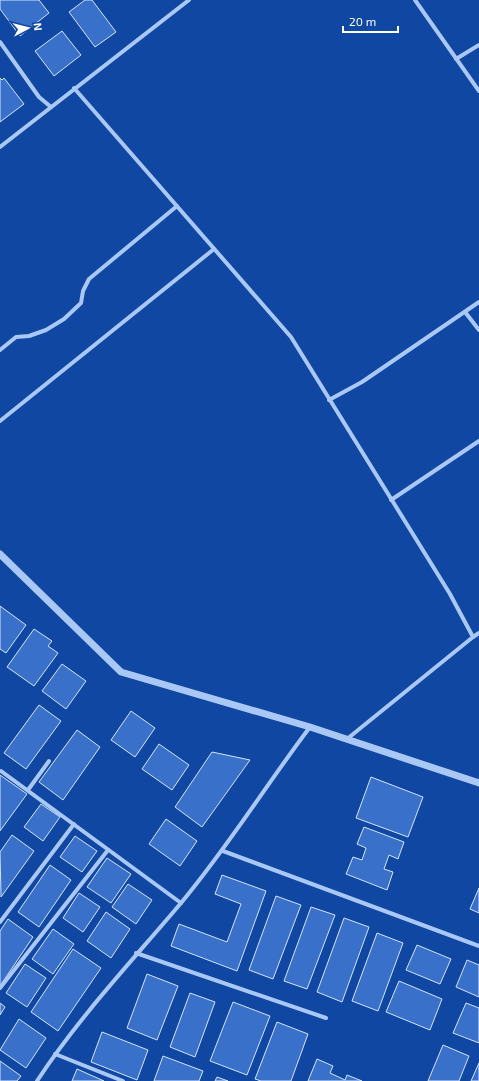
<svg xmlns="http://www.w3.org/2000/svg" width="479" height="1081" viewBox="0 0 479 1081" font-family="'Exo 2',sans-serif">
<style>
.building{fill:#3970c9;stroke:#d3e4fe}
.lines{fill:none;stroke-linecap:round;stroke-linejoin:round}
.minor{stroke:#aac8f6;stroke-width:4}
.tertiary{stroke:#aac8f6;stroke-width:7}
</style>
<rect width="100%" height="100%" fill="#1047a2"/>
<g class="building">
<path d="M0,0H39L49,13L20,36L0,9Z"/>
<path d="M85,0H92L116,32L95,47L69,12Z"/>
<path d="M62,31L81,55L54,76L35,51Z"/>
<path d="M0,78L2,80L4,78L24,104L0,122Z"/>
<path d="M0,606L26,625L6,653L0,649Z"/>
<path d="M34,629L52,641L48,646L58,653L34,686L7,667Z"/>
<path d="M62,664L86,681L66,709L42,691Z"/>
<path d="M39,705L61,721L26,769L4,753Z"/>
<path d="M131,711L155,728L135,757L111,740Z"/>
<path d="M77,730L100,747L63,800L39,782Z"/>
<path d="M159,744L189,765L172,790L142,769Z"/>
<path d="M212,752L250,760L202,827L175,807Z"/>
<path d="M0,775L27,794L0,831Z"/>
<path d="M371,777L423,797L408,837L356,818Z"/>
<path d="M41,804L60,817L43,841L24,827Z"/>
<path d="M166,819L197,841L180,866L149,844Z"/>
<path d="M364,827L404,842L398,859L389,855L384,869L393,872L387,890L346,874L353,857L362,860L366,848L357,844Z"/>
<path d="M12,835L34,851L1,897L0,852Z"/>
<path d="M75,836L97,851L82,872L60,857Z"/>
<path d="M107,858L131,874L111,903L87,887Z"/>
<path d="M50,865L71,880L39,927L18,912Z"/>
<path d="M222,875L266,891L237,971L171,946L179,924L227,942L241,904L215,894Z"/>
<path d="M128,884L152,900L136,924L112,907Z"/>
<path d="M479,888V913L470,909Z"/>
<path d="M79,893L100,907L83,932L63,918Z"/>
<path d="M276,896L301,905L273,979L249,970Z"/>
<path d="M311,907L335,915L307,989L284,981Z"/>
<path d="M106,912L130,929L111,958L87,941Z"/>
<path d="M344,918L369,927L342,1002L317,992Z"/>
<path d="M8,919L33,937L0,986V931Z"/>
<path d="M53,929L74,944L53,974L32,959Z"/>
<path d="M377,933L403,943L378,1011L352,1001Z"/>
<path d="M417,945L451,959L440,984L406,970Z"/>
<path d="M73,949L101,968L58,1031L31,1012Z"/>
<path d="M467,960L479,965V997L456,987Z"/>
<path d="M25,964L46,978L27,1007L6,993Z"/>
<path d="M147,974L178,986L157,1040L127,1028Z"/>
<path d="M399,981L442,999L430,1030L386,1012Z"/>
<path d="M190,993L215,1002L195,1057L170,1047Z"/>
<path d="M233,1002L270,1016L247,1075L210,1061Z"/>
<path d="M0,1003L5,1007L0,1015Z"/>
<path d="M466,1003L479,1008V1043L453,1033Z"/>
<path d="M19,1019L46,1038L26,1068L0,1050Z"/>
<path d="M277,1022L308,1034L291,1081H261L255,1079Z"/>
<path d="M102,1032L148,1050L137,1080L91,1062Z"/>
<path d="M443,1045L469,1056L459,1081H428Z"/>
<path d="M163,1056L203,1071L199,1081H154Z"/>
<path d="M317,1059L333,1066L330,1073L345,1080L347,1075L362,1081H308Z"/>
<path d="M0,1061L21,1076L17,1081H0Z"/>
<path d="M479,1063V1081H471Z"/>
<path d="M77,1069L104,1081H72Z"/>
<path d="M217,1077L228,1081H215Z"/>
</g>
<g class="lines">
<g class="minor">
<path d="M415,0L479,91"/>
<path d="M0,42L39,97L51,107"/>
<path d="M456,59L479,45"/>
<path d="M74,88L291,337L450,594L473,637L347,739"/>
<path d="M0,147L189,0"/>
<path d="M465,312L479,330"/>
<path d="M0,350L16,337L29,336L46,330L64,319L81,303L83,291L89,279L177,206"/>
<path d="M329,400L362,382L479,302"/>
<path d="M0,421L214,249"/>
<path d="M391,500L479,441"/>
<path d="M473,637L479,633"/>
<path d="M1,771L181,903"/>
<path d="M28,790L49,761"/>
<path d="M223,851L479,946"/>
<path d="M0,922L74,824"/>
<path d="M136,953L326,1018"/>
<path d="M0,988L108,850"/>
<path d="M55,1054L123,1081"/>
<path d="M37,1081C79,1017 132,961 181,903C228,847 266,785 310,727"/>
</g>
<path class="tertiary" d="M0,554L121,672L310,727L479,783"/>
</g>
<g transform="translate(28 28) rotate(83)" stroke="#1047a2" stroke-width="3" paint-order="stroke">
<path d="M0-3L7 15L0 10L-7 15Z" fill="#ffffff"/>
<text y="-6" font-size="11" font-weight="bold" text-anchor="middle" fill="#ffffff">N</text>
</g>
<path d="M343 26v6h55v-6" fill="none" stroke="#ffffff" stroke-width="2"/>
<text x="349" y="26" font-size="12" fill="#ffffff" stroke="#1047a2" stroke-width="3" paint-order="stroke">20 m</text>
</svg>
